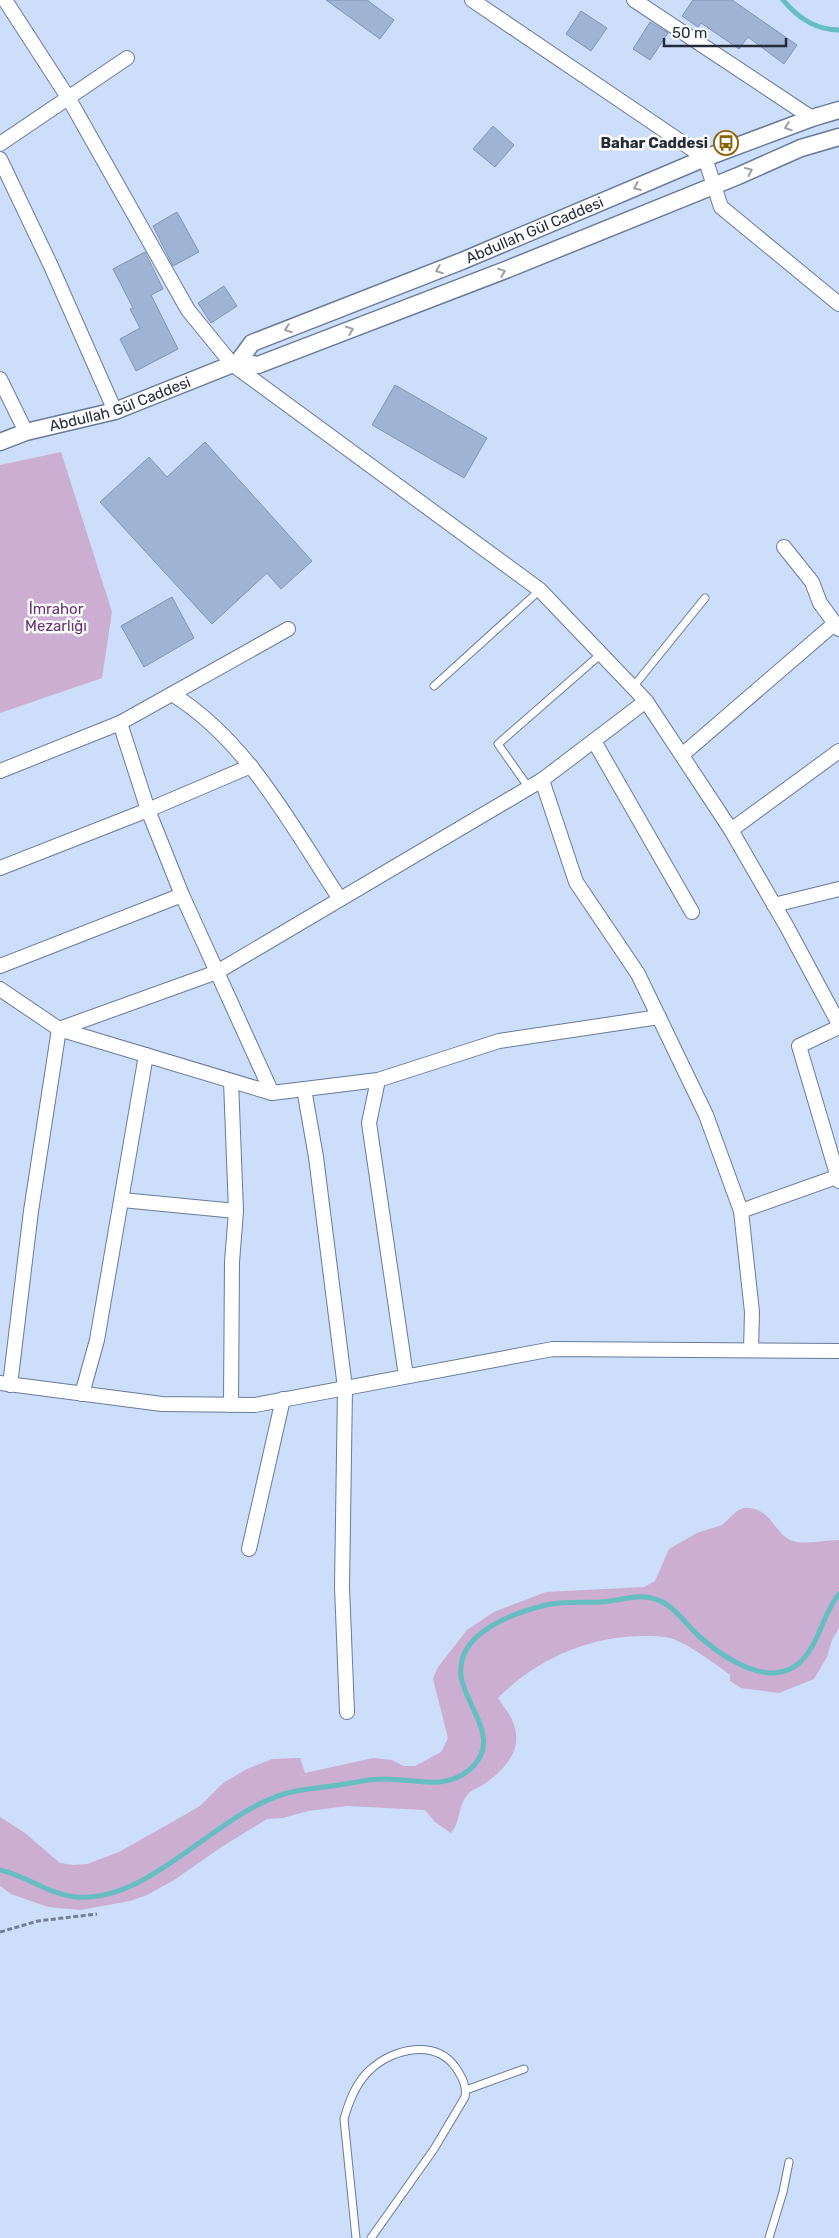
<svg xmlns="http://www.w3.org/2000/svg" width="839" height="2238" viewBox="0 0 839 2238" font-family="Rubik,sans-serif">
<style>
.green{fill:#cbaed2}
.lines{fill:none;stroke-linecap:round;stroke-linejoin:round}
.stream{stroke:#67bec2;stroke-width:5}
.building{fill:#9fb3d4;stroke:#8194b4}
.service-casing{stroke:#687b9a;stroke-width:9}
.minor-casing{stroke:#687b9a;stroke-width:16}
.tertiary-casing{stroke:#687b9a;stroke-width:19}
.path{stroke:#738094;stroke-width:3;stroke-dasharray:5 2.5;stroke-linecap:butt}
.service{stroke:#fff;stroke-width:7}
.minor{stroke:#fff;stroke-width:14}
.tertiary{stroke:#fff;stroke-width:16}
.oneway{stroke:#9ca0a6}
.labels{text-anchor:middle;stroke-width:5;stroke-linejoin:round;paint-order:stroke}
.poi-label{font-size:15px;font-weight:bold;fill:#242c39;stroke:#fdfdfd;text-anchor:end}
.street-label{font-size:15px;fill:#242c39;stroke:#fdfdfd}
.park-label{font-size:15px;fill:#653371;stroke:#fdfdfd}
</style>
<rect width="100%" height="100%" fill="#ccdef9"/>
<g class="green">
<path d="M61,452L112,612L102,678L0,713V465Z"/>
<path d="M743,1508C773,1506 772,1534 793,1541C807,1545 824,1540 839,1540V1628L832,1640L827,1657L814,1679L779,1693L741,1688L730,1681V1675L725,1671C711,1661 688,1644 673,1639C664,1636 655,1636 646,1636C592,1635 536,1659 498,1698C501,1703 505,1708 509,1714C526,1743 511,1764 487,1782C481,1787 472,1789 468,1794C458,1805 460,1823 451,1833L435,1822L425,1810L347,1806L308,1811L283,1818L267,1819L223,1846L174,1880L147,1895L130,1901L80,1910L48,1907L11,1894L0,1886V1817L25,1833L60,1863L73,1865L87,1864L119,1852L181,1817L200,1806L223,1783L247,1769L272,1759L300,1758L305,1773L373,1758L392,1760L404,1766H415L441,1752L448,1738L433,1679L438,1667L467,1630L494,1612L546,1592L644,1587L655,1581L669,1549L697,1533L722,1525L737,1511Z"/>
</g>
<g class="lines">
<g class="stream">
<path d="M783,0C797,17 816,30 839,30"/>
<path d="M0,1870C27,1876 50,1895 77,1897C154,1903 221,1805 296,1791C312,1788 329,1787 345,1784C358,1782 370,1779 383,1779C411,1778 443,1791 468,1771C505,1741 465,1707 461,1676C456,1633 513,1613 546,1605C564,1601 582,1603 601,1602C619,1601 637,1593 655,1599C675,1605 685,1624 700,1637C724,1658 768,1688 798,1664C819,1647 822,1614 839,1594"/>
</g>
</g>
<g class="building">
<path d="M326,0H367L394,20L380,39Z"/>
<path d="M693,0H732L797,45L784,64L748,37L739,49L701,23L698,27L682,16Z"/>
<path d="M581,11L607,28L591,51L566,34Z"/>
<path d="M650,22L668,33L650,60L633,49Z"/>
<path d="M493,126L514,145L495,167L473,149Z"/>
<path d="M177,212L199,252L173,266L153,226Z"/>
<path d="M145,252L163,289L151,295L178,349L136,371L120,339L140,328L130,309L133,308L113,269Z"/>
<path d="M224,286L237,306L211,323L198,303Z"/>
<path d="M395,385L487,438L464,478L372,425Z"/>
<path d="M205,442L312,561L281,589L267,573L212,624L100,502L149,457L167,477Z"/>
<path d="M172,597L194,638L144,667L121,626Z"/>
</g>
<g class="lines">
<defs>
<g id="service">
<path d="M434,686L540,590"/>
<path d="M633,687L705,598"/>
<path d="M529,788L498,744L601,654"/>
<path d="M466,2090L524,2069"/>
<path d="M356,2238L344,2119C349,2101 356,2082 371,2069C394,2048 436,2039 456,2068C462,2077 467,2086 465,2097L434,2149L371,2238"/>
<path d="M769,2238L783,2192L789,2162"/>
</g>
<g id="minor">
<path d="M5,0L69,99L188,310L232,364L540,590L646,701L731,830L787,927L839,1024"/>
<path d="M472,0L705,158L721,207L839,304"/>
<path d="M634,0L812,118"/>
<path d="M0,144L127,58"/>
<path d="M0,159L51,266L115,411"/>
<path d="M0,379L26,432"/>
<path d="M784,547L812,582L820,603L839,629"/>
<path d="M172,694C248,741 292,827 340,899"/>
<path d="M120,723L148,810L182,895L272,1093"/>
<path d="M594,741L692,912"/>
<path d="M682,755L834,624"/>
<path d="M0,771L120,723L288,629"/>
<path d="M542,780L576,882L638,974L706,1115L741,1211L752,1312L751,1350"/>
<path d="M731,830L839,751"/>
<path d="M0,868L148,810L251,766"/>
<path d="M774,905L839,889"/>
<path d="M0,966L182,895"/>
<path d="M0,989L59,1029L272,1093L378,1080L499,1041L659,1017"/>
<path d="M839,1027L799,1046L839,1181"/>
<path d="M378,1080L369,1123L406,1376"/>
<path d="M304,1089L316,1157L345,1388L342,1587L347,1712"/>
<path d="M122,1200L236,1211"/>
<path d="M741,1211L839,1176"/>
<path d="M0,1383L162,1404L255,1405L553,1349L839,1351"/>
<path d="M10,1385L31,1211L59,1029L217,972L542,780L646,701"/>
<path d="M82,1394L97,1340L146,1055"/>
<path d="M231,1405L232,1262L236,1211L231,1081"/>
<path d="M249,1549L283,1399"/>
</g>
<g id="tertiary">
<path id="s1" d="M238,362L252,343L462,261L705,158L812,118L839,110"/>
<path id="s2" d="M0,442L26,432L115,411L238,362L258,365L508,269L738,176L801,148L839,137"/>
</g>
</defs>
<use href="#service" class="service-casing"/>
<use href="#minor" class="minor-casing"/>
<use href="#tertiary" class="tertiary-casing"/>
<path class="path" d="M0,1932L38,1921L97,1914"/>
<use href="#service" class="service"/>
<use href="#minor" class="minor"/>
<use href="#tertiary" class="tertiary"/>
</g>
<defs><path id="oneway-chevron" d="M-2-3.5L2.5 0L-2 3.5" fill="none" stroke-width="1.6" stroke-linecap="round" stroke-linejoin="round" transform="scale(1.25)"/></defs>
<g class="oneway">
<use href="#oneway-chevron" transform="translate(788 127) rotate(160)"/>
<use href="#oneway-chevron" transform="translate(749 171) rotate(-24)"/>
<use href="#oneway-chevron" transform="translate(637 187) rotate(157)"/>
<use href="#oneway-chevron" transform="translate(439 270) rotate(159)"/>
<use href="#oneway-chevron" transform="translate(502 272) rotate(-21)"/>
<use href="#oneway-chevron" transform="translate(288 329) rotate(159)"/>
<use href="#oneway-chevron" transform="translate(350 330) rotate(-21)"/>
</g>
<defs>
<symbol id="bus-ring" viewBox="-11 -11 22 22"><circle r="9.5" fill="#fdfdfd" stroke="#8b6203" stroke-width="1.5"/><path d="M-5-6H5V4H4V6H2V4H-2V6H-4V4H-5ZM-3.5-4V0h7V-4ZM-3.5 1.2v1.5H-2V1.2ZM2 1.2v1.5H3.5V1.2Z" fill="#8b6203"/></symbol>
</defs>
<g fill-rule="evenodd">
<use href="#bus-ring" x="712" y="129" width="28" height="28"/>
</g>
<g class="labels">
<g class="poi-label">
<text x="708" y="148">Bahar Caddesi</text>
</g>
<g class="street-label">
<text dy="5" stroke="none"><textPath href="#s1" startOffset="328">Abdullah Gül Caddesi</textPath></text>
<text dy="5" stroke="none"><textPath href="#s2" startOffset="126">Abdullah Gül Caddesi</textPath></text>
</g>
<g class="park-label">
<text x="56" y="614">İmrahor<tspan x="56" dy="17">Mezarlığı</tspan></text>
</g>
</g>
<path d="M664 38v8h122v-8" fill="none" stroke="#242c39" stroke-width="2.5"/>
<text x="672" y="38" font-size="15" fill="#242c39" stroke="#fdfdfd" stroke-width="4" paint-order="stroke">50 m</text>
</svg>
